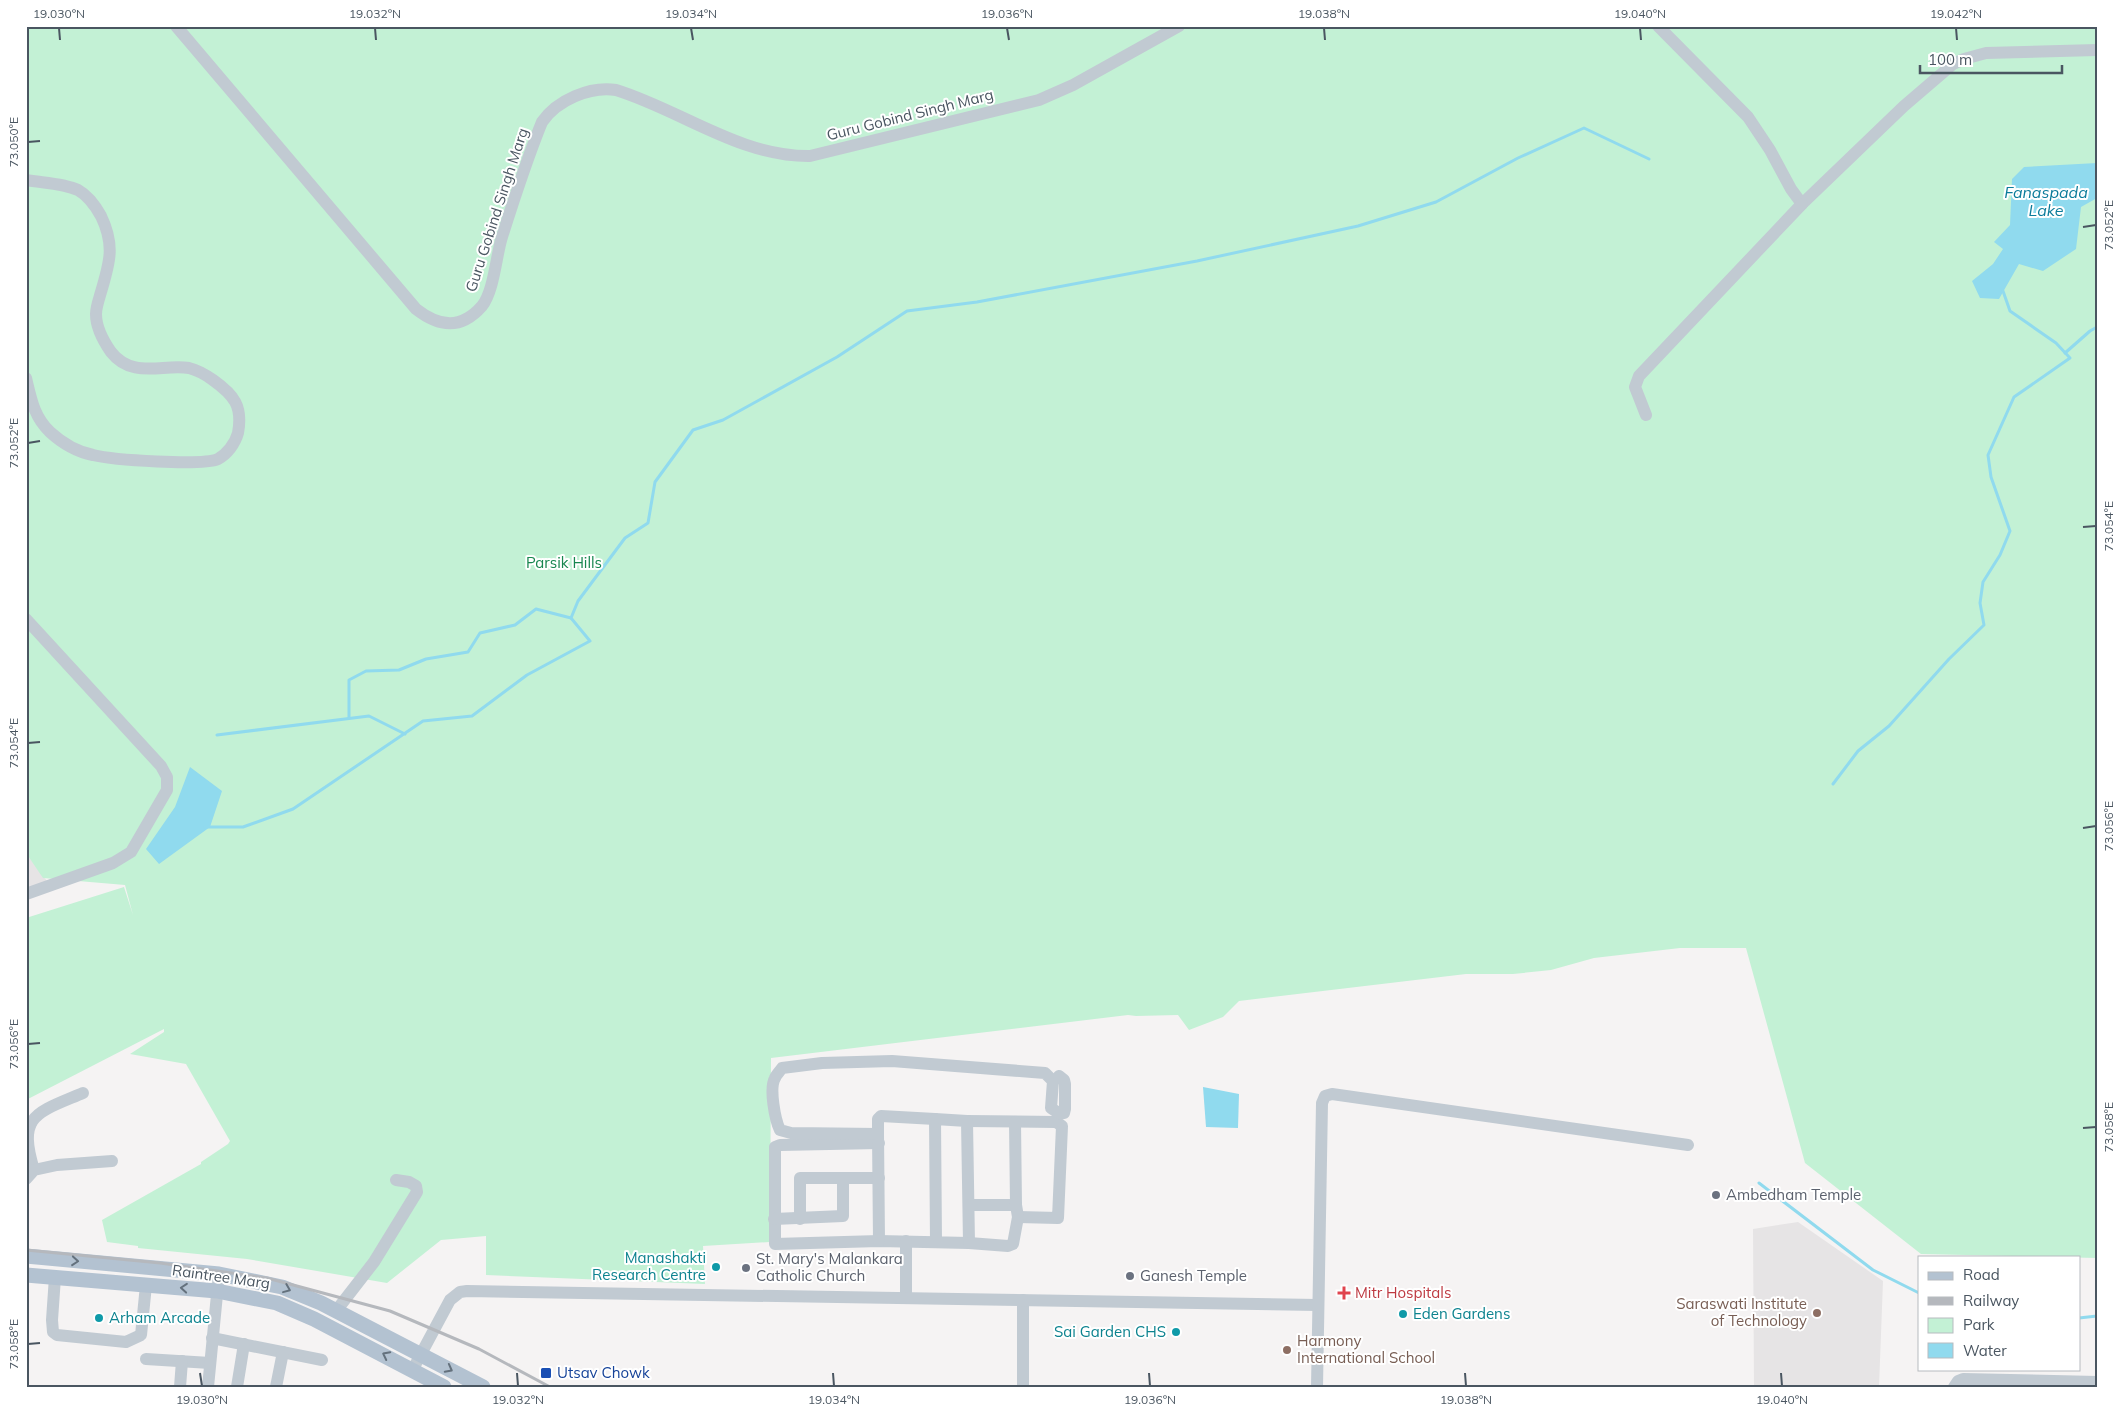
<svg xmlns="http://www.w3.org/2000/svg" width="2123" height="1413" viewBox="0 0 2123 1413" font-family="Mulish,sans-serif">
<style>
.education{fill:#e6e4e5}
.green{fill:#c3f1d5}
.water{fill:#90daee}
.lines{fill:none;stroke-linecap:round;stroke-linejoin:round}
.stream{stroke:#90daee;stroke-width:3}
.minor{stroke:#c1cad2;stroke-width:12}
.major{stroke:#b3c2d1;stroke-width:15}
.rail{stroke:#b5b8bd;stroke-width:3}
.oneway{stroke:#64717d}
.ticks{fill:none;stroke:#4a5661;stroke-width:2}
.worship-dot{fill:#6b7280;stroke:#fff;stroke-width:2}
.culture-dot{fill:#0f9aa8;stroke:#fff;stroke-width:2}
.health-dot{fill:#e0444e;stroke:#fff;stroke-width:2}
.education-dot{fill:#8d6e63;stroke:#fff;stroke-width:2}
.transit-dot{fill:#1a4fb4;stroke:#fff;stroke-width:2}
.labels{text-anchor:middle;stroke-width:4;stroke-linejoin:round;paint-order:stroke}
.street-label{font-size:15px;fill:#4a5661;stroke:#fff}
.park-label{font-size:15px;fill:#17864f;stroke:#fff}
.worship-label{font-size:15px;fill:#5b616d;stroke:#fff;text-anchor:start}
.culture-label{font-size:15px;fill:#0d838f;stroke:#fff;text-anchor:end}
.health-label{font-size:15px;fill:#be3a42;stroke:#fff;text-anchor:start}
.education-label{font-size:15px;fill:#785e54;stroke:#fff;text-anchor:end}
.transit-label{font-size:15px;fill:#164399;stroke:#fff;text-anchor:start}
.water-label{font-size:16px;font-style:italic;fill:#0c7c9b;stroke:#fff}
.neatline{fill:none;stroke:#4a5661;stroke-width:2}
.ticks-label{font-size:12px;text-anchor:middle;fill:#4a5661}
</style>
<rect width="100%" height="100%" fill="#f5f3f3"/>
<g class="education">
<path d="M26,853L50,885L26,894Z"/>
<path d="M1798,1222L1883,1281L1879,1387H1754L1753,1229Z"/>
</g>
<path class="green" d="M26,26H2097V1258L1921,1254L1805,1163L1746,948H1680L1594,958L1551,970L1513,974H1466L1239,1001L1223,1017L1189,1030L1178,1015L1136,1016L1128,1015L771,1058L770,1242L703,1246L705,1284L486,1275V1236L441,1240L387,1283L247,1259L138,1248V1246L107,1242L102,1220L201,1164V1162L228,1144L230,1141L186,1064L130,1054L164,1032V1029L26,1100V918L124,887L133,915L125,885L43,878L26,853Z"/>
<g class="water">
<path d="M2097,163V198L2081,207L2076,249L2043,271L2019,264L1999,299L1980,298L1972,281L1993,264L2003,249L1994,242L2010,225L2012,179L2024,167Z"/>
<path d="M190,767L222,791L210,827L159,864L146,849L175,807Z"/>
<path d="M1203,1087L1239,1094L1238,1128L1206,1127Z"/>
</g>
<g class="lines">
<g class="stream">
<path d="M2065,353L2090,331L2097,327"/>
<path d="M349,718V680L366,671L399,670L426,659L468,652L480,633L515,625L536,609L571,618"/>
<path d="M217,735L369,716L405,734"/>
<path d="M1833,784L1858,751L1889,726L1949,659L1984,625L1980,603L1983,582L2000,555L2010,531L1991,477L1988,455L2014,397L2070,358L2056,343L2010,311L2003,291"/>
<path d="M205,827H243L293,809L423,721L472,716L527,675L590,641L571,618L578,601L625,538L648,523L655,482L693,430L723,420L837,357L907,311L977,302L1197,261L1358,226L1436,202L1518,158L1584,128L1649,159"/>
<path d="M1759,1183L1873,1270L1919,1293"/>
<path d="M2079,1318L2097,1316"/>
</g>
<g class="minor">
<path d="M176,26L416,309C439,327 461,330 482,306C494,291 496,256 502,237C514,199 527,159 542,122C557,100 590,86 616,90C681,110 740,157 810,156L1039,100L1073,85L1179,26"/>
<path d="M1658,26L1748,117L1770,150L1791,189L1802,204L1904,106L1953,64L1964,59L1986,53L2097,50"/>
<path d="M26,180C43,183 63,183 78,190C87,195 96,207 101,216C115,245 110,262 101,292C99,299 96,307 96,314C96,327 104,342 111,352C132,379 162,364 189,368C197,370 206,375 213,380C234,395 243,406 238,433C235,444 227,454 218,459C202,466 113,460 93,455C78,452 62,443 50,432C34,417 31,399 26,378"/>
<path d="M1646,415L1635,387L1639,376L1802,204"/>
<path d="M26,619L161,766L167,777V790L131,852L113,863L26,894"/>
<path d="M967,1121L1056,1122L1062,1126L1058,1218L1018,1217"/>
<path d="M878,1134V1119L881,1116L935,1119"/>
<path d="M879,1143L780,1145L775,1147V1244L879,1241L969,1243L967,1121L935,1119L936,1242"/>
<path d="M34,1170C17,1115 36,1113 83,1093"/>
<path d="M26,1179L34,1170L57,1165L112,1161"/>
<path d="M969,1205H1016"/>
<path d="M774,1219L843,1216V1178"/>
<path d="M800,1219V1178H879"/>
<path d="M879,1241L878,1134L791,1133L780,1130C775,1120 769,1088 775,1078C776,1075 780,1071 782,1068L822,1063L892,1061L1045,1073L1053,1081L1051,1108L1060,1114L1064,1113L1065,1109V1084L1064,1080L1059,1076"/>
<path d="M906,1241V1298"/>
<path d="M969,1243L1008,1246L1013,1244L1018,1217L1016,1205L1015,1122"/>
<path d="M55,1277L52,1320L53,1332L57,1335L126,1342L141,1335L146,1285"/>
<path d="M1023,1300V1387"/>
<path d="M336,1311L374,1262L417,1192L416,1186L409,1182L396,1180"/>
<path d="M212,1338L322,1360"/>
<path d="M146,1359L210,1363"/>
<path d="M413,1369L450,1300L460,1292L467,1291L1318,1305"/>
<path d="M180,1387L182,1361"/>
<path d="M208,1387L219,1274"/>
<path d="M237,1387L244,1344"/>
<path d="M276,1387L283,1352"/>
<path d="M1317,1387L1322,1103L1325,1096L1332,1094L1688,1145"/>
<path d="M1954,1387L1958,1381L1963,1379L2097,1382"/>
</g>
<g class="major">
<path d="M26,1256L219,1274L282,1287L321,1303L483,1387"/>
<path d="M26,1275L217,1291L277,1303L314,1319L444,1387"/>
</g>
<path class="rail" d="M26,1250L160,1263L267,1278L390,1311L479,1349L550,1387"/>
</g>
<defs><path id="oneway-chevron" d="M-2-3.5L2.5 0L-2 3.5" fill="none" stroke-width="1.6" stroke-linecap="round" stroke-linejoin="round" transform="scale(1.25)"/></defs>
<g class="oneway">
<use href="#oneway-chevron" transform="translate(75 1261) rotate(5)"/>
<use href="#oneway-chevron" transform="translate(184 1288) rotate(-175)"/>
<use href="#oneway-chevron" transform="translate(287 1289) rotate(22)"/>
<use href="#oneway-chevron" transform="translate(386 1355) rotate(-153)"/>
<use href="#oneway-chevron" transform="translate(449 1369) rotate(28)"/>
</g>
<path class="ticks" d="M59,28L60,40M375,28L376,40M691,28L693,40M1007,28L1009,40M1324,28L1325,40M1640,28L1641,40M1956,28L1957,40M28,142L40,141M2083,227L2096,225M28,443L40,441M2083,527L2096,526M28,743L40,742M2083,828L2096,826M28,1044L40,1043M2083,1128L2096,1127M28,1344L40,1343M200,1373L202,1386M517,1373L518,1386M833,1373L834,1386M1149,1373L1150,1386M1465,1373L1466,1386M1781,1373L1782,1386"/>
<g class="worship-dot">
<circle cx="1716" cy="1195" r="5"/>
<circle cx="746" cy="1268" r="5"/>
<circle cx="1130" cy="1276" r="5"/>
</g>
<g class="culture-dot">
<circle cx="716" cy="1267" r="5"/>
<circle cx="1403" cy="1314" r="5"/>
<circle cx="99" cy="1318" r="5"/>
<circle cx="1176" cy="1332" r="5"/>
</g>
<path class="health-dot" d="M1341.5 1285.5h5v5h5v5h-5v5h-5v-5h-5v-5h5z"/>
<g class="education-dot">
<circle cx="1817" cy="1313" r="5"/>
<circle cx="1287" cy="1350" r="5"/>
</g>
<rect class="transit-dot" x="540" y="1367" width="12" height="12" rx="2.5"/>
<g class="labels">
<g class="street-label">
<text transform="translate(910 115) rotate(-14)" y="5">Guru Gobind Singh Marg</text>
<text transform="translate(497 210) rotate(-72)" y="5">Guru Gobind Singh Marg</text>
<text transform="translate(221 1277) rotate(8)" y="5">Raintree Marg</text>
</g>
<g class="park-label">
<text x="564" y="568">Parsik Hills</text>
</g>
<g class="worship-label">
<text x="1726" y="1200">Ambedham Temple</text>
<text x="756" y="1264">St. Mary's Malankara<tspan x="756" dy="17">Catholic Church</tspan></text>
<text x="1140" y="1281">Ganesh Temple</text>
</g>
<g class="culture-label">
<text x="706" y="1263">Manashakti<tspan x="706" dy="17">Research Centre</tspan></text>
<text x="1413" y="1319" text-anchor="start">Eden Gardens</text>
<text x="109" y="1323" text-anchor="start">Arham Arcade</text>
<text x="1166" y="1337">Sai Garden CHS</text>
</g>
<g class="health-label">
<text x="1355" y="1298">Mitr Hospitals</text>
</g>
<g class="education-label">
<text x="1807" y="1309">Saraswati Institute<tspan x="1807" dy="17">of Technology</tspan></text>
<text x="1297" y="1346" text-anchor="start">Harmony<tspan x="1297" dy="17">International School</tspan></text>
</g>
<g class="transit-label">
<text x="557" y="1378">Utsav Chowk</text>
</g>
<g class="water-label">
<text x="2046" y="198">Fanaspada<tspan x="2046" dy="18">Lake</tspan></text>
</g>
</g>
<rect width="2123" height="1413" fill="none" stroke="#ffffff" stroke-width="55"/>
<rect x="1918" y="1256" width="162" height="115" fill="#ffffff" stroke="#b7bbc0"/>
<rect x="1928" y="1272" width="25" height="8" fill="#b3c2d1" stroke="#b7bbc0"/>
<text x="1963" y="1280" font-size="15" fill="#4a5661">Road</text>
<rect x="1928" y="1297" width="25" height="8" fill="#b5b8bd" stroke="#b7bbc0"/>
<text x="1963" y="1306" font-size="15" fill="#4a5661">Railway</text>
<rect x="1928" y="1318" width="25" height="15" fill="#c3f1d5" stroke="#b7bbc0"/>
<text x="1963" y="1330" font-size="15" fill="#4a5661">Park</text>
<rect x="1928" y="1343" width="25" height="15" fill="#90daee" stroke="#b7bbc0"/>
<text x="1963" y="1356" font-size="15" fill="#4a5661">Water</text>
<path d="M1920 65v8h142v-8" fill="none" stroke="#4a5661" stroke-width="2.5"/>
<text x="1928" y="65" font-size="15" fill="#4a5661" stroke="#ffffff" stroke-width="4" paint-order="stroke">100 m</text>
<rect x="28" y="28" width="2068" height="1358" class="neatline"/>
<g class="ticks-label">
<text x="59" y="18">19.030°N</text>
<text x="375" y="18">19.032°N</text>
<text x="691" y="18">19.034°N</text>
<text x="1007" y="18">19.036°N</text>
<text x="1324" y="18">19.038°N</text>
<text x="1640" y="18">19.040°N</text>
<text x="1956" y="18">19.042°N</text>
<text transform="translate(14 142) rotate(-90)" y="4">73.050°E</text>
<text transform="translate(2109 225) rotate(-90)" y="4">73.052°E</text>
<text transform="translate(14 443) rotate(-90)" y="4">73.052°E</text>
<text transform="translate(2109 526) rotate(-90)" y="4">73.054°E</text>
<text transform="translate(14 743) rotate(-90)" y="4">73.054°E</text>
<text transform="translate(2109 826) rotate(-90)" y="4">73.056°E</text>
<text transform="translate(14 1044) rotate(-90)" y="4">73.056°E</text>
<text transform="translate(2109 1127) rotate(-90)" y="4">73.058°E</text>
<text transform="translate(14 1344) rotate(-90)" y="4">73.058°E</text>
<text x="202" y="1404">19.030°N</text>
<text x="518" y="1404">19.032°N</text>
<text x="834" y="1404">19.034°N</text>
<text x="1150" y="1404">19.036°N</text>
<text x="1466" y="1404">19.038°N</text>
<text x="1782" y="1404">19.040°N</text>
</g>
</svg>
